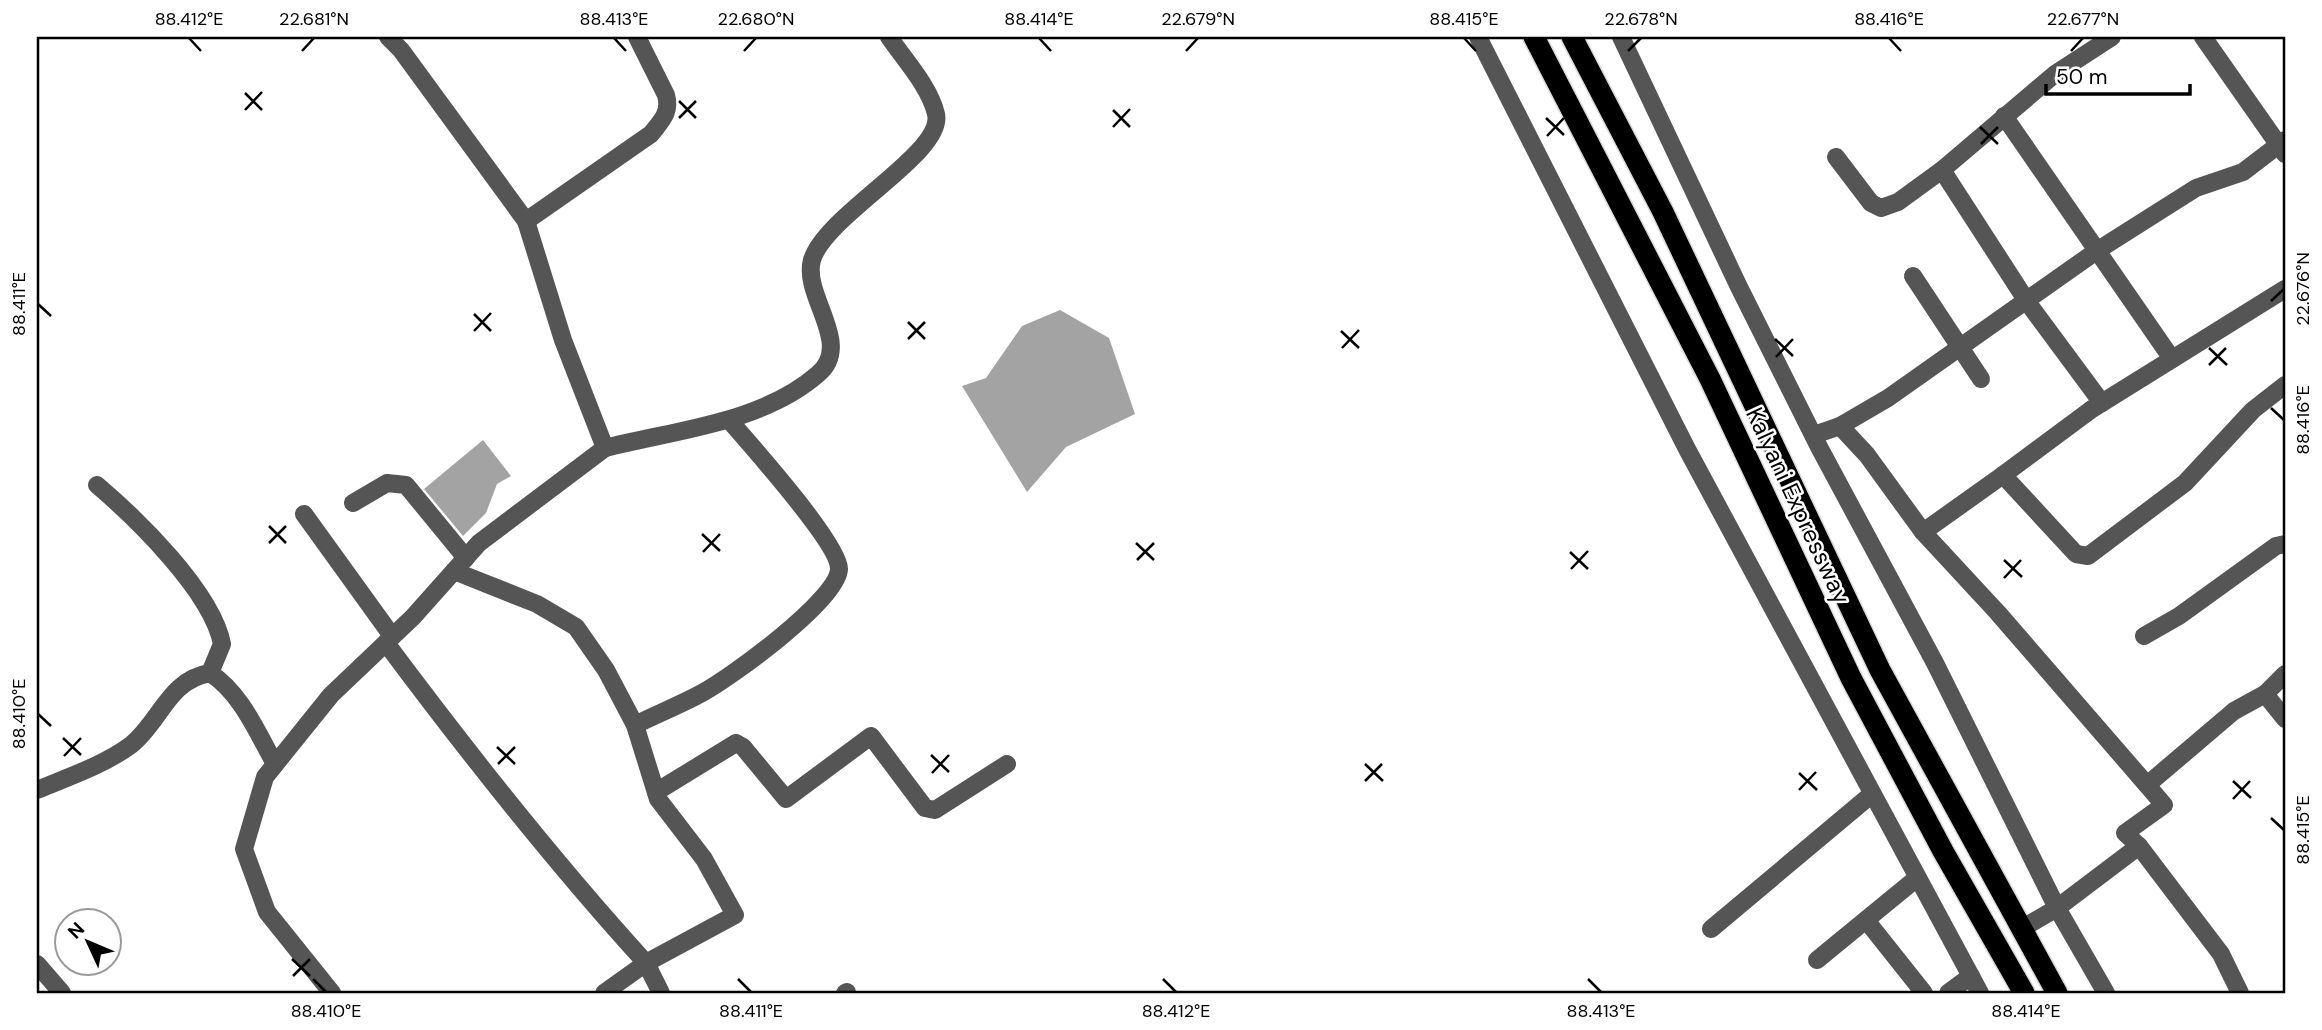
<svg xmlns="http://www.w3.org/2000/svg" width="2322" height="1030" viewBox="0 0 2322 1030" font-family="'DM Sans',sans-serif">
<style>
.water{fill:#a3a3a3}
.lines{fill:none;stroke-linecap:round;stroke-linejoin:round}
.highway-casing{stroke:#dbdbdb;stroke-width:24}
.minor{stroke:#555;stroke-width:18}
.highway{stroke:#000;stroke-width:21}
.ticks{fill:none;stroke:#000;stroke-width:2.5}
.labels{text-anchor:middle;stroke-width:5;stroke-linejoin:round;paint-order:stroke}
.street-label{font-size:24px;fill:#000;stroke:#fff}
.neatline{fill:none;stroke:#000;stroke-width:2.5}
.ticks-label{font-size:18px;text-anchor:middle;fill:#000}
</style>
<rect width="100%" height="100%" fill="#fff"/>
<g class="water">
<path d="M1060,310L1109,338L1135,414L1066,447L1027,492L962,386L986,378L1022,326Z"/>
<path d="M483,440L511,476L497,484L486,513L463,536L424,489Z"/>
</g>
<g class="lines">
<defs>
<g id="highway">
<path d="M1534,37L1710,379L1851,678L1943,851L2024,993"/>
<path d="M1572,37L1663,212L1880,670L2057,993"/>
</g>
</defs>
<use href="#highway" class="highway-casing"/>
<g class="minor">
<path d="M1478,37L1687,449L1980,993"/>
<path d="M1621,37L1738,285L1819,447L1935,663L2057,908L2106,993"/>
<path d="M2203,37L2285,154"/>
<path d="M2004,116L2172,359"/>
<path d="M1836,157L1871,203L1881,208L1898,202L1942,170L2028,303L2102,403"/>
<path d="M1942,170L2055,74L2112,37"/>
<path d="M526,221L651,134C661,121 671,113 666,95L637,37"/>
<path d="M1913,276L1981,379"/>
<path d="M1840,426L1867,455L1923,532L1998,613L2147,785L2234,711L2265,694L2285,719"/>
<path d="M1814,435L1840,426L1888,398L2098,250L2196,188L2243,172L2285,140"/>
<path d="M605,448C675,430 762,423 818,374C854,344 802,296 812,260C825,215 945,153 936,114C930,87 904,59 889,37"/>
<path d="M2003,475L2092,409L2285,289"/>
<path d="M97,485C137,519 212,592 222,644L210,673"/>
<path d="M353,503L387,483L406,485L466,558"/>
<path d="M304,514L392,636L386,643C468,753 553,861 646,963L735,915L704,859L658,799L635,725L606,670L576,627L537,604L454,571"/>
<path d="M1923,532L2003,475L2076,554L2088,556L2185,483L2253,410L2285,385"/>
<path d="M2144,636L2179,616L2276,546L2285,544"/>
<path d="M2265,694L2285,674"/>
<path d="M635,725C657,714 680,705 702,693C730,678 838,600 839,569C840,545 749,443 729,420"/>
<path d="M37,790C68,777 104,765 131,745C161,721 168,680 210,673C241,693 257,732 275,764"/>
<path d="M656,792L736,743L743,747L786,799L871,736L925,808L935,810L1007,764"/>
<path d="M2139,846L2221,954L2240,993"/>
<path d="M1866,920L1924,993"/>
<path d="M1711,929L1872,794"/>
<path d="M2021,929L2057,908L2139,846L2125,833L2164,805L2147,785"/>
<path d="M1817,960L1917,878"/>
<path d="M37,964L62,993"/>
<path d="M332,993L267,912L244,849L265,777L331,695L413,617L479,543L605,448L563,340L526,221L401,50L388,37"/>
<path d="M604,993L646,963L661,993"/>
<path d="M845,993L847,992"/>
<path d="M1948,993L1971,976"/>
</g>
<use href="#highway" class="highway"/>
</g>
<path class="ticks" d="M189,38L201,51M614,38L626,51M1039,38L1051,51M1464,38L1476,51M1889,38L1901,51M302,51L314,38M744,51L756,38M1186,51L1198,38M1628,51L1641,38M2071,51L2083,38M245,93L262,110M679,101L696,118M245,110L262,92M1113,110L1130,127M679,118L696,101M1546,118L1564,135M1113,127L1130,109M1980,127L1998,144M1547,136L1564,118M1981,144L1998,127M2271,301L2284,289M38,304L51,316M474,314L491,331M908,322L925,339M474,331L491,313M1341,331L1359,348M908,339L925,322M1775,339L1793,356M1342,348L1359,330M2209,348L2227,365M1776,357L1793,339M2209,365L2226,348M2271,408L2284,420M269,526L286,543M702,534L720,551M269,543L286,526M1136,543L1154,560M703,552L720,534M1570,552L1588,569M1137,560L1154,543M2004,560L2022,577M1571,569L1588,551M2004,578L2021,560M38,714L51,726M63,738L81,755M497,747L515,764M931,755L949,772M64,756L81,738M498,764L515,747M1365,764L1383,781M932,773L949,755M1799,773L1817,790M1365,781L1382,764M2233,781L2251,798M1799,790L1816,772M2233,799L2250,781M2271,818L2284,830M292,959L310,976M293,976L310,959M313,979L326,992M738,979L751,992M1163,979L1176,992M1588,979L1601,992M2013,979L2026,992"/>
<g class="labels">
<g class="street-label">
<text transform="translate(1798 506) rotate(65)" y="8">Kalyani Expressway</text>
</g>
</g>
<rect width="2322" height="1030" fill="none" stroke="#ffffff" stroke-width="77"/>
<g transform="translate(88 942) rotate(314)"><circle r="33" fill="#ffffff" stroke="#999999" stroke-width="2"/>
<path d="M0-5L12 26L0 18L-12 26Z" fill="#000000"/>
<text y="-10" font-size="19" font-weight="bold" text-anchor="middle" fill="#000000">N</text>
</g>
<path d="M2046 84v10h144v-10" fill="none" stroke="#000000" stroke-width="3.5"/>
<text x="2056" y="84" font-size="21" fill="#000000" stroke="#ffffff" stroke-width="5" paint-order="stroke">50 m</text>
<rect x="38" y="38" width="2246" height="954" class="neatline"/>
<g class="ticks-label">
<text x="189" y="25">88.412°E</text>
<text x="314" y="25">22.681°N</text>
<text x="614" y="25">88.413°E</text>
<text x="756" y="25">22.680°N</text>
<text x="1039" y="25">88.414°E</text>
<text x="1198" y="25">22.679°N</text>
<text x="1464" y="25">88.415°E</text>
<text x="1641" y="25">22.678°N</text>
<text x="1889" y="25">88.416°E</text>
<text x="2083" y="25">22.677°N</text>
<text transform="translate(2303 289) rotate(-90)" y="6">22.676°N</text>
<text transform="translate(19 304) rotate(-90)" y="6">88.411°E</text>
<text transform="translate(2303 420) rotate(-90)" y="6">88.416°E</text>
<text transform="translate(19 714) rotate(-90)" y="6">88.410°E</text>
<text transform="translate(2303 830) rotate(-90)" y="6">88.415°E</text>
<text x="326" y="1017">88.410°E</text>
<text x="751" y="1017">88.411°E</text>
<text x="1176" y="1017">88.412°E</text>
<text x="1601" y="1017">88.413°E</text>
<text x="2026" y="1017">88.414°E</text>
</g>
</svg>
